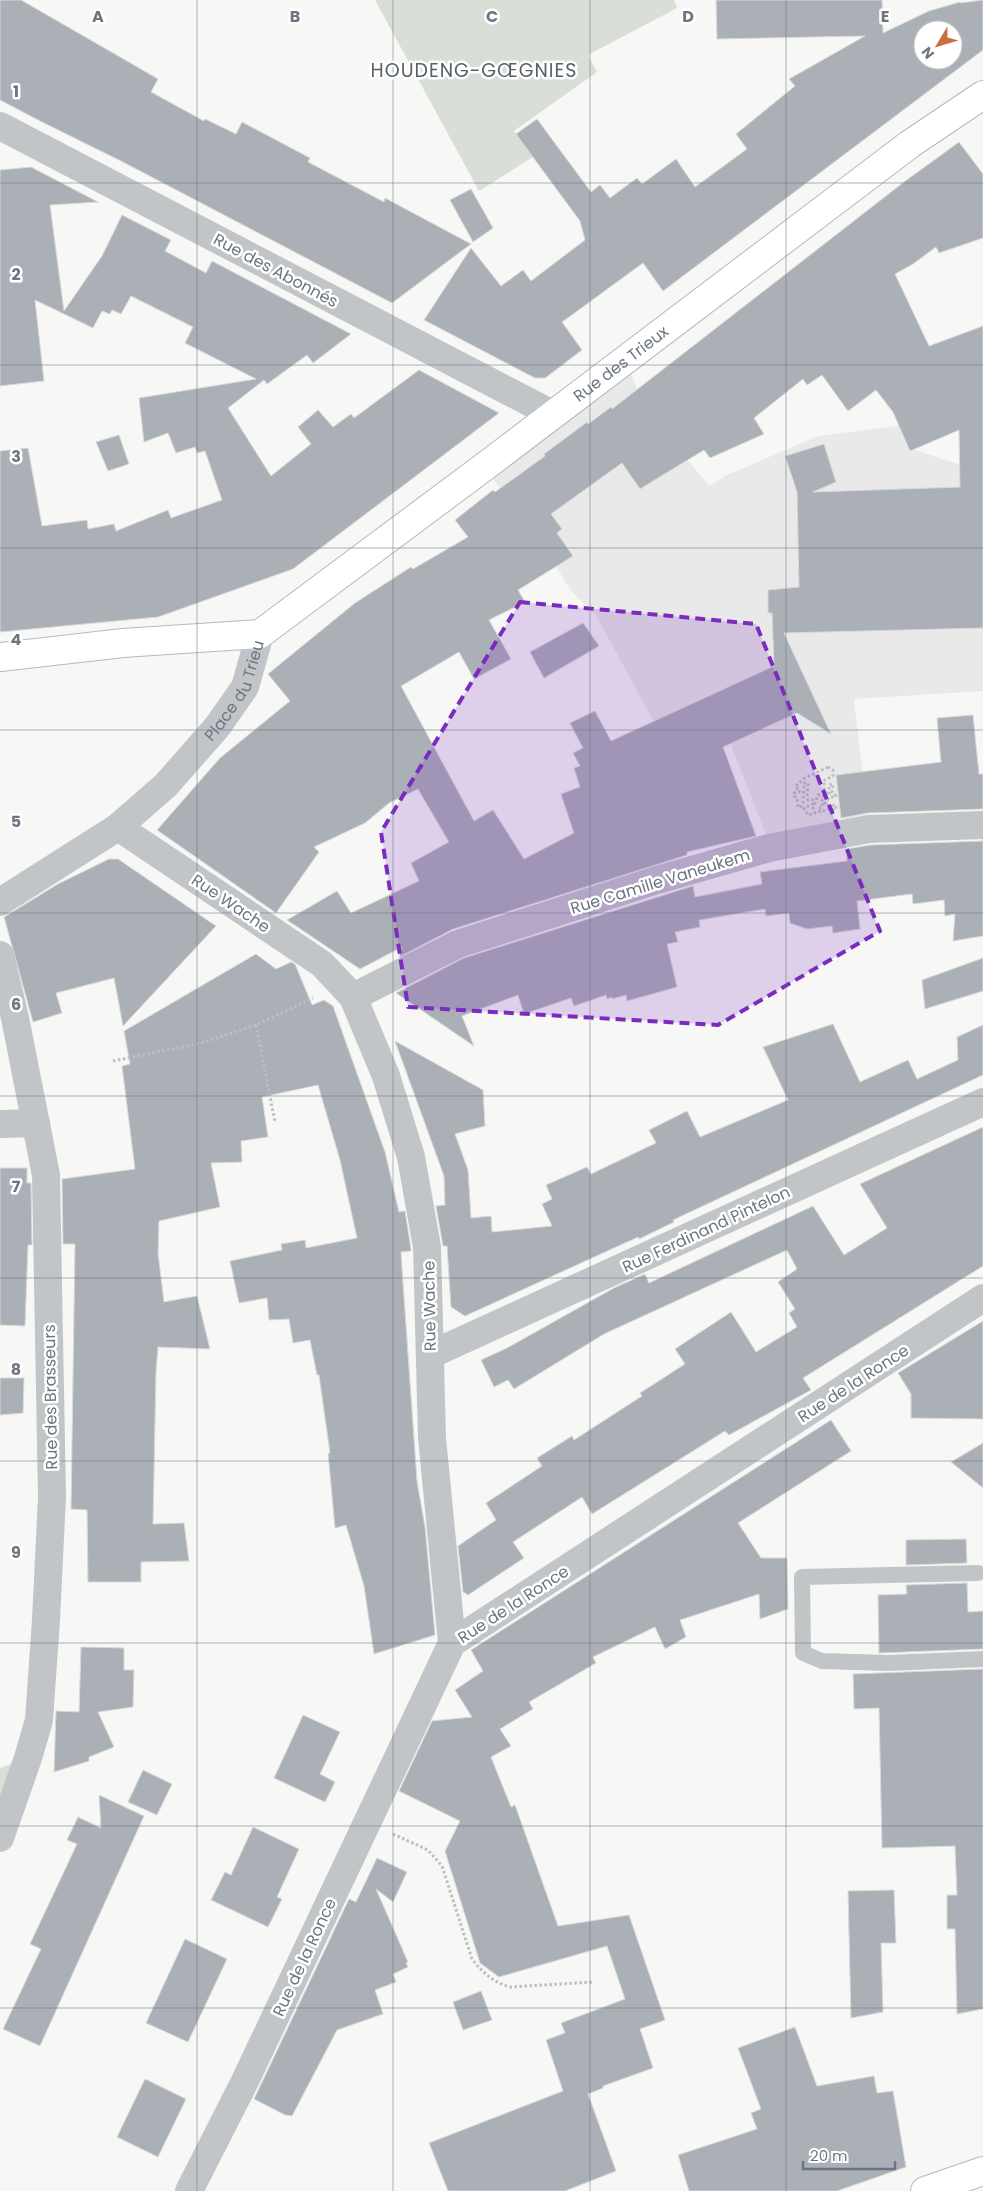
<svg xmlns="http://www.w3.org/2000/svg" width="983" height="2191" viewBox="0 0 983 2191" font-family="Poppins,sans-serif">
<style>
.built{fill:#e8e9e8}
.green{fill:#d9ded7}
.building{fill:#abb0b6;stroke:#d9d9d8;fill-rule:evenodd}
.lines{fill:none;stroke-linecap:round;stroke-linejoin:round}
.secondary-casing{stroke:#b5b9bd;stroke-width:30}
.path{stroke:#bcbec0;stroke-width:3;stroke-dasharray:2.5 2.5;stroke-linecap:butt}
.lane{stroke:#c2c5c8;stroke-width:16}
.street{stroke:#c2c5c8;stroke-width:28}
.secondary{stroke:#fff;stroke-width:28}
.marked{fill:#7b2cbf;fill-opacity:0.2;stroke:#7b2cbf;stroke-width:4;stroke-dasharray:10 6;stroke-linejoin:round}
.grid{fill:none;stroke:#6b7682;stroke-width:1;stroke-opacity:0.55}
.labels{text-anchor:middle;stroke-width:5;stroke-linejoin:round;paint-order:stroke}
.street-label{font-size:16px;fill:#6b7682;stroke:#fff}
.quarter-label{font-size:19px;letter-spacing:1px;fill:#586069;stroke:#fff}
.grid-label{font-size:16px;text-anchor:middle;font-weight:bold;fill:#6b7682;stroke:#fff;stroke-width:5;stroke-linejoin:round;paint-order:stroke}
</style>
<rect width="100%" height="100%" fill="#f7f8f6"/>
<path class="built" d="M626,360L637,389L667,435L709,486L725,476L818,436L905,425L915,450L967,467H983V691L854,699L869,829L769,848L765,832L730,742L655,724L596,615L571,591L543,545L484,467Z"/>
<g class="green">
<path d="M375,0H674L677,8L588,55L597,72L514,131L533,157L479,191Z"/>
<path d="M28,1758L0,1838V1768Z"/>
</g>
<g class="building">
<path d="M0,0H21L146,72L158,79L151,92L204,121L205,119L236,134L242,122L310,158L308,162L384,202L385,198L471,244L392,303L121,161L42,122L0,100Z"/>
<path d="M716,0H882L883,33L929,11L960,2V3L983,0V50L663,291L643,263L580,309L562,322L582,350L545,378H535L424,320L471,248L501,286L523,270L531,281L585,240L580,221L516,134L537,119L591,192L600,185L610,198L637,178L642,184L676,159L695,187L747,149L736,134L795,86L789,79L865,36L717,39ZM923,30H953V60H923Z"/>
<path d="M959,142L983,174V238L939,253L936,247L913,264L895,274L929,346L983,326V628L784,633L831,734L797,713L723,747L756,836L687,852V855L453,929L399,957L402,947L360,969L287,920L337,891L351,913L419,881L411,863L449,842L418,789L389,803L365,823L314,847L319,852L276,913L157,830L220,758L290,701L268,674L355,603L411,567L413,569L468,537L455,520L493,490L495,492L545,456L544,454L587,422L588,424L611,407L612,409L904,182ZM822,375L848,411L876,390L893,412L910,451L959,430L960,487L813,492L836,482L824,444L785,456L797,492L799,587L768,590V613H772L774,666L611,741L595,711L570,723L583,748L573,753L580,766L574,768L580,787L561,794L574,833L524,859L493,810L474,821L401,686L459,652L474,679L511,659L489,620L525,602L518,590L573,556L557,533L562,529L551,514L622,463L640,489L704,450L710,458L764,434L754,418L803,379L807,385Z"/>
<path d="M31,167L98,202L50,205L64,311L102,256L122,215L171,240L165,251L206,273L212,261L351,334L313,363L307,355L267,384L264,380L228,408L271,476L311,444L298,427L318,410L333,427L351,414L354,418L419,370L499,413L293,569L158,617L0,632V451L28,448L42,526L87,520L88,529L114,524L116,531L168,510L171,518L222,500L205,451L197,453L195,447L176,453L168,433L144,442L139,398L256,379L185,343L193,327L131,296L121,314L112,310L110,314L102,311L93,328L35,300L44,381L0,386V170Z"/>
<path d="M471,189L493,228L473,242L450,200Z"/>
<path d="M119,435L129,464L108,471L96,442Z"/>
<path d="M583,623L599,646L544,678L530,652Z"/>
<path d="M973,715L979,774H983V809L868,813L841,818L836,775L941,762L937,718Z"/>
<path d="M983,841V936L953,941L955,914L945,916L944,900L913,904L912,894L857,901L860,929L833,933L832,926L807,929L790,923L789,913L766,916L765,909L699,920L700,927L675,932L678,942L667,944L677,987L627,1001L626,995L612,999V997L607,999L606,995L574,1006L571,998L524,1014L518,995L462,1016L474,1046L396,993L464,958L693,886L695,897L762,884L760,872L847,861L846,849L871,845Z"/>
<path d="M109,859H118L216,926L123,1026L114,978L56,993L62,1013L33,1022L4,917L58,884Z"/>
<path d="M256,954L276,969L291,962L295,964L312,1005L324,1000L333,1006L385,1152L399,1212L405,1211L411,1249V1251L401,1252L403,1283L417,1481L425,1527L435,1635L374,1654L364,1586L346,1525L335,1528L328,1453H330L319,1375H317L310,1340L293,1343L289,1319L269,1320L267,1298L239,1303L230,1261L282,1250L281,1244L305,1240L306,1248L357,1238L340,1160L318,1085L262,1097L268,1137L241,1141L242,1162L211,1163L220,1207L159,1221L158,1253L164,1302L197,1296L210,1349L158,1347L156,1371L153,1524L184,1523L189,1561L141,1562V1582H88L87,1510L71,1509L75,1244H63L62,1179L135,1169L122,1066L130,1064L124,1031Z"/>
<path d="M983,958V991L925,1009L922,980Z"/>
<path d="M833,1024L860,1082L908,1060L917,1079L958,1060L957,1037L983,1025V1075L673,1220L674,1222L639,1239L638,1237L465,1316L451,1307L447,1246H443L436,1206L445,1205L444,1176L395,1041L483,1090L485,1126L455,1134L468,1170L471,1218L491,1216L492,1232L552,1226L542,1204L552,1199L546,1185L587,1167L591,1174L656,1143L649,1130L687,1111L700,1137L788,1100L763,1047Z"/>
<path d="M983,1127V1266L803,1378L811,1390L729,1435L725,1431L592,1514L582,1497L513,1542L524,1558L468,1595L463,1592L458,1546L496,1520L486,1503L542,1466L537,1458L572,1436L574,1440L642,1396L640,1393L685,1364L675,1349L731,1312L756,1352L797,1327L789,1313L795,1309L778,1282L797,1269L787,1250L604,1334L514,1389L508,1380L494,1387L481,1360L507,1348L614,1288L645,1274L649,1283L813,1206L844,1255L887,1228L860,1184Z"/>
<path d="M0,1168H27V1183H31L32,1245H28L25,1326L0,1325Z"/>
<path d="M983,1321V1419L911,1418V1394L898,1373Z"/>
<path d="M0,1378H24L23,1413L0,1415Z"/>
<path d="M831,1420L851,1451L738,1523L761,1558H787L788,1609L760,1619L759,1594L680,1620L686,1637L665,1649L655,1627L593,1657L596,1663L529,1702L533,1709L500,1729L511,1746L491,1757L511,1807L515,1805L558,1926L629,1915L665,2020L640,2029L653,2068L603,2086V2088L588,2094L616,2171L565,2191H448L429,2143L563,2091L546,2040L565,2033L561,2023L625,1999L607,1946L499,1977L480,1963L445,1851L460,1821L399,1791L432,1721L472,1717L455,1690L483,1671L471,1650Z"/>
<path d="M983,1443V1488L951,1462Z"/>
<path d="M966,1539L967,1563L906,1565V1540Z"/>
<path d="M967,1583L968,1612L983,1611V1649L879,1653L878,1595L907,1594L906,1585Z"/>
<path d="M81,1647L124,1648V1670H134L133,1707L98,1712L114,1747L89,1757V1761L54,1772L56,1711L79,1712Z"/>
<path d="M983,1669V2009L957,2014L955,1929H947V1895H957L955,1846L882,1848L879,1708L854,1709L853,1674Z"/>
<path d="M303,1715L340,1732L320,1774L335,1782L325,1802L274,1778Z"/>
<path d="M143,1770L172,1784L157,1815L128,1802Z"/>
<path d="M99,1795L144,1816L40,2046L3,2029L41,1949L30,1944L77,1844L67,1840L78,1817L101,1828Z"/>
<path d="M253,1827L299,1849L277,1897L282,1899L268,1927L211,1900L225,1872L231,1875Z"/>
<path d="M377,1858L407,1872L393,1902L376,1889L408,1962L406,1963L408,1967L393,1974L396,1982L375,1990L383,2014L337,2030L292,2116L285,2115L254,2099L349,1899L356,1902Z"/>
<path d="M894,1890L896,1943H881L883,2012L851,2018L848,1891Z"/>
<path d="M185,1939L227,1959L188,2042L146,2023Z"/>
<path d="M481,1991L492,2020L463,2030L453,2002Z"/>
<path d="M795,2027L817,2086L874,2076L877,2093L893,2091L906,2167L837,2191H689L678,2155L757,2129L751,2113L761,2109L738,2048Z"/>
<path d="M145,2079L186,2099L158,2157L117,2137Z"/>
</g>
<g class="lines">
<defs>
<g id="secondary">
<path id="s2" d="M0,657L123,643L260,634L484,467L910,144L983,95"/>
<path d="M925,2191L983,2171"/>
</g>
</defs>
<use href="#secondary" class="secondary-casing"/>
<g class="path">
<path d="M828,767L833,770V776L823,781L825,787L824,790L829,795V785L833,784L832,792L836,796L829,798L825,803L827,806L836,805V810L829,809L820,812L818,809L823,806L821,802L824,797L823,795H818L813,808L815,813L808,815L804,808L813,804V800H808L807,798L808,783H804L803,803L800,808L798,806L797,798L794,796V793L799,792L800,790L795,787L803,779Z"/>
<path d="M256,1025L275,1122"/>
<path d="M113,1061L201,1043L256,1025L313,998"/>
<path d="M393,1834L428,1850L442,1866L472,1959C483,1973 493,1982 510,1987L594,1982"/>
</g>
<path class="lane" d="M978,1573L802,1577L803,1653L822,1661L887,1663L983,1659"/>
<g class="street">
<path d="M0,126L552,414"/>
<path d="M118,827L322,964L353,997L386,1076L411,1157L427,1247L432,1438L452,1643"/>
<path id="s1" d="M0,902L118,827L166,785L217,727L245,687L260,634"/>
<path d="M0,955L15,1018L46,1175L52,1497L46,1620L39,1720L28,1758L0,1838"/>
<path d="M353,997L458,944L657,880L769,848L869,829L983,825"/>
<path d="M0,1124L36,1123"/>
<path d="M430,1355L983,1102"/>
<path d="M189,2191L245,2081L452,1643L983,1298"/>
</g>
<use href="#secondary" class="secondary"/>
</g>
<path class="marked" d="M520,602L756,624L880,931L718,1025L408,1007L381,832Z"/>
<path class="grid" d="M197,0V2191M393,0V2191M590,0V2191M786,0V2191M0,183H983M0,365H983M0,548H983M0,730H983M0,913H983M0,1096H983M0,1278H983M0,1461H983M0,1643H983M0,1826H983M0,2008H983"/>
<g class="labels">
<g class="street-label">
<text transform="translate(276 270) rotate(28)" y="6">Rue des Abonnés</text>
<text dy="6" stroke="none"><textPath href="#s2" startOffset="712">Rue des Trieux</textPath></text>
<text dy="6" stroke="none"><textPath href="#s1" startOffset="322">Place du Trieu</textPath></text>
<text transform="translate(660 881) rotate(-17)" y="6">Rue Camille Vaneukem</text>
<text transform="translate(231 903) rotate(34)" y="6">Rue Wache</text>
<text transform="translate(706 1229) rotate(-25)" y="6">Rue Ferdinand Pintelon</text>
<text transform="translate(429 1306) rotate(-91)" y="6">Rue Wache</text>
<text transform="translate(853 1383) rotate(-33)" y="6">Rue de la Ronce</text>
<text transform="translate(50 1397) rotate(-91)" y="6">Rue des Brasseurs</text>
<text transform="translate(513 1604) rotate(-33)" y="6">Rue de la Ronce</text>
<text transform="translate(304 1957) rotate(-65)" y="6">Rue de la Ronce</text>
</g>
<g class="quarter-label">
<text x="474" y="77">HOUDENG-GŒGNIES</text>
</g>
</g>
<g class="grid-label">
<text x="98" y="22">A</text>
<text x="295" y="22">B</text>
<text x="492" y="22">C</text>
<text x="688" y="22">D</text>
<text x="885" y="22">E</text>
<text x="16" y="97">1</text>
<text x="16" y="280">2</text>
<text x="16" y="462">3</text>
<text x="16" y="645">4</text>
<text x="16" y="827">5</text>
<text x="16" y="1010">6</text>
<text x="16" y="1192">7</text>
<text x="16" y="1375">8</text>
<text x="16" y="1558">9</text>
</g>
<g transform="translate(938 45) rotate(232)"><circle r="24" fill="#ffffff" stroke="#c4c8cd"/>
<path d="M0-4L9 19L0 12L-9 19Z" fill="#cd6e40"/>
<text y="-8" font-size="14" font-weight="bold" text-anchor="middle" fill="#6b7682">N</text>
</g>
<path d="M803 2161v8h92v-8" fill="none" stroke="#6b7682" stroke-width="2.5"/>
<text x="810" y="2161" font-size="15" fill="#6b7682" stroke="#ffffff" stroke-width="4" paint-order="stroke">20 m</text>
</svg>
